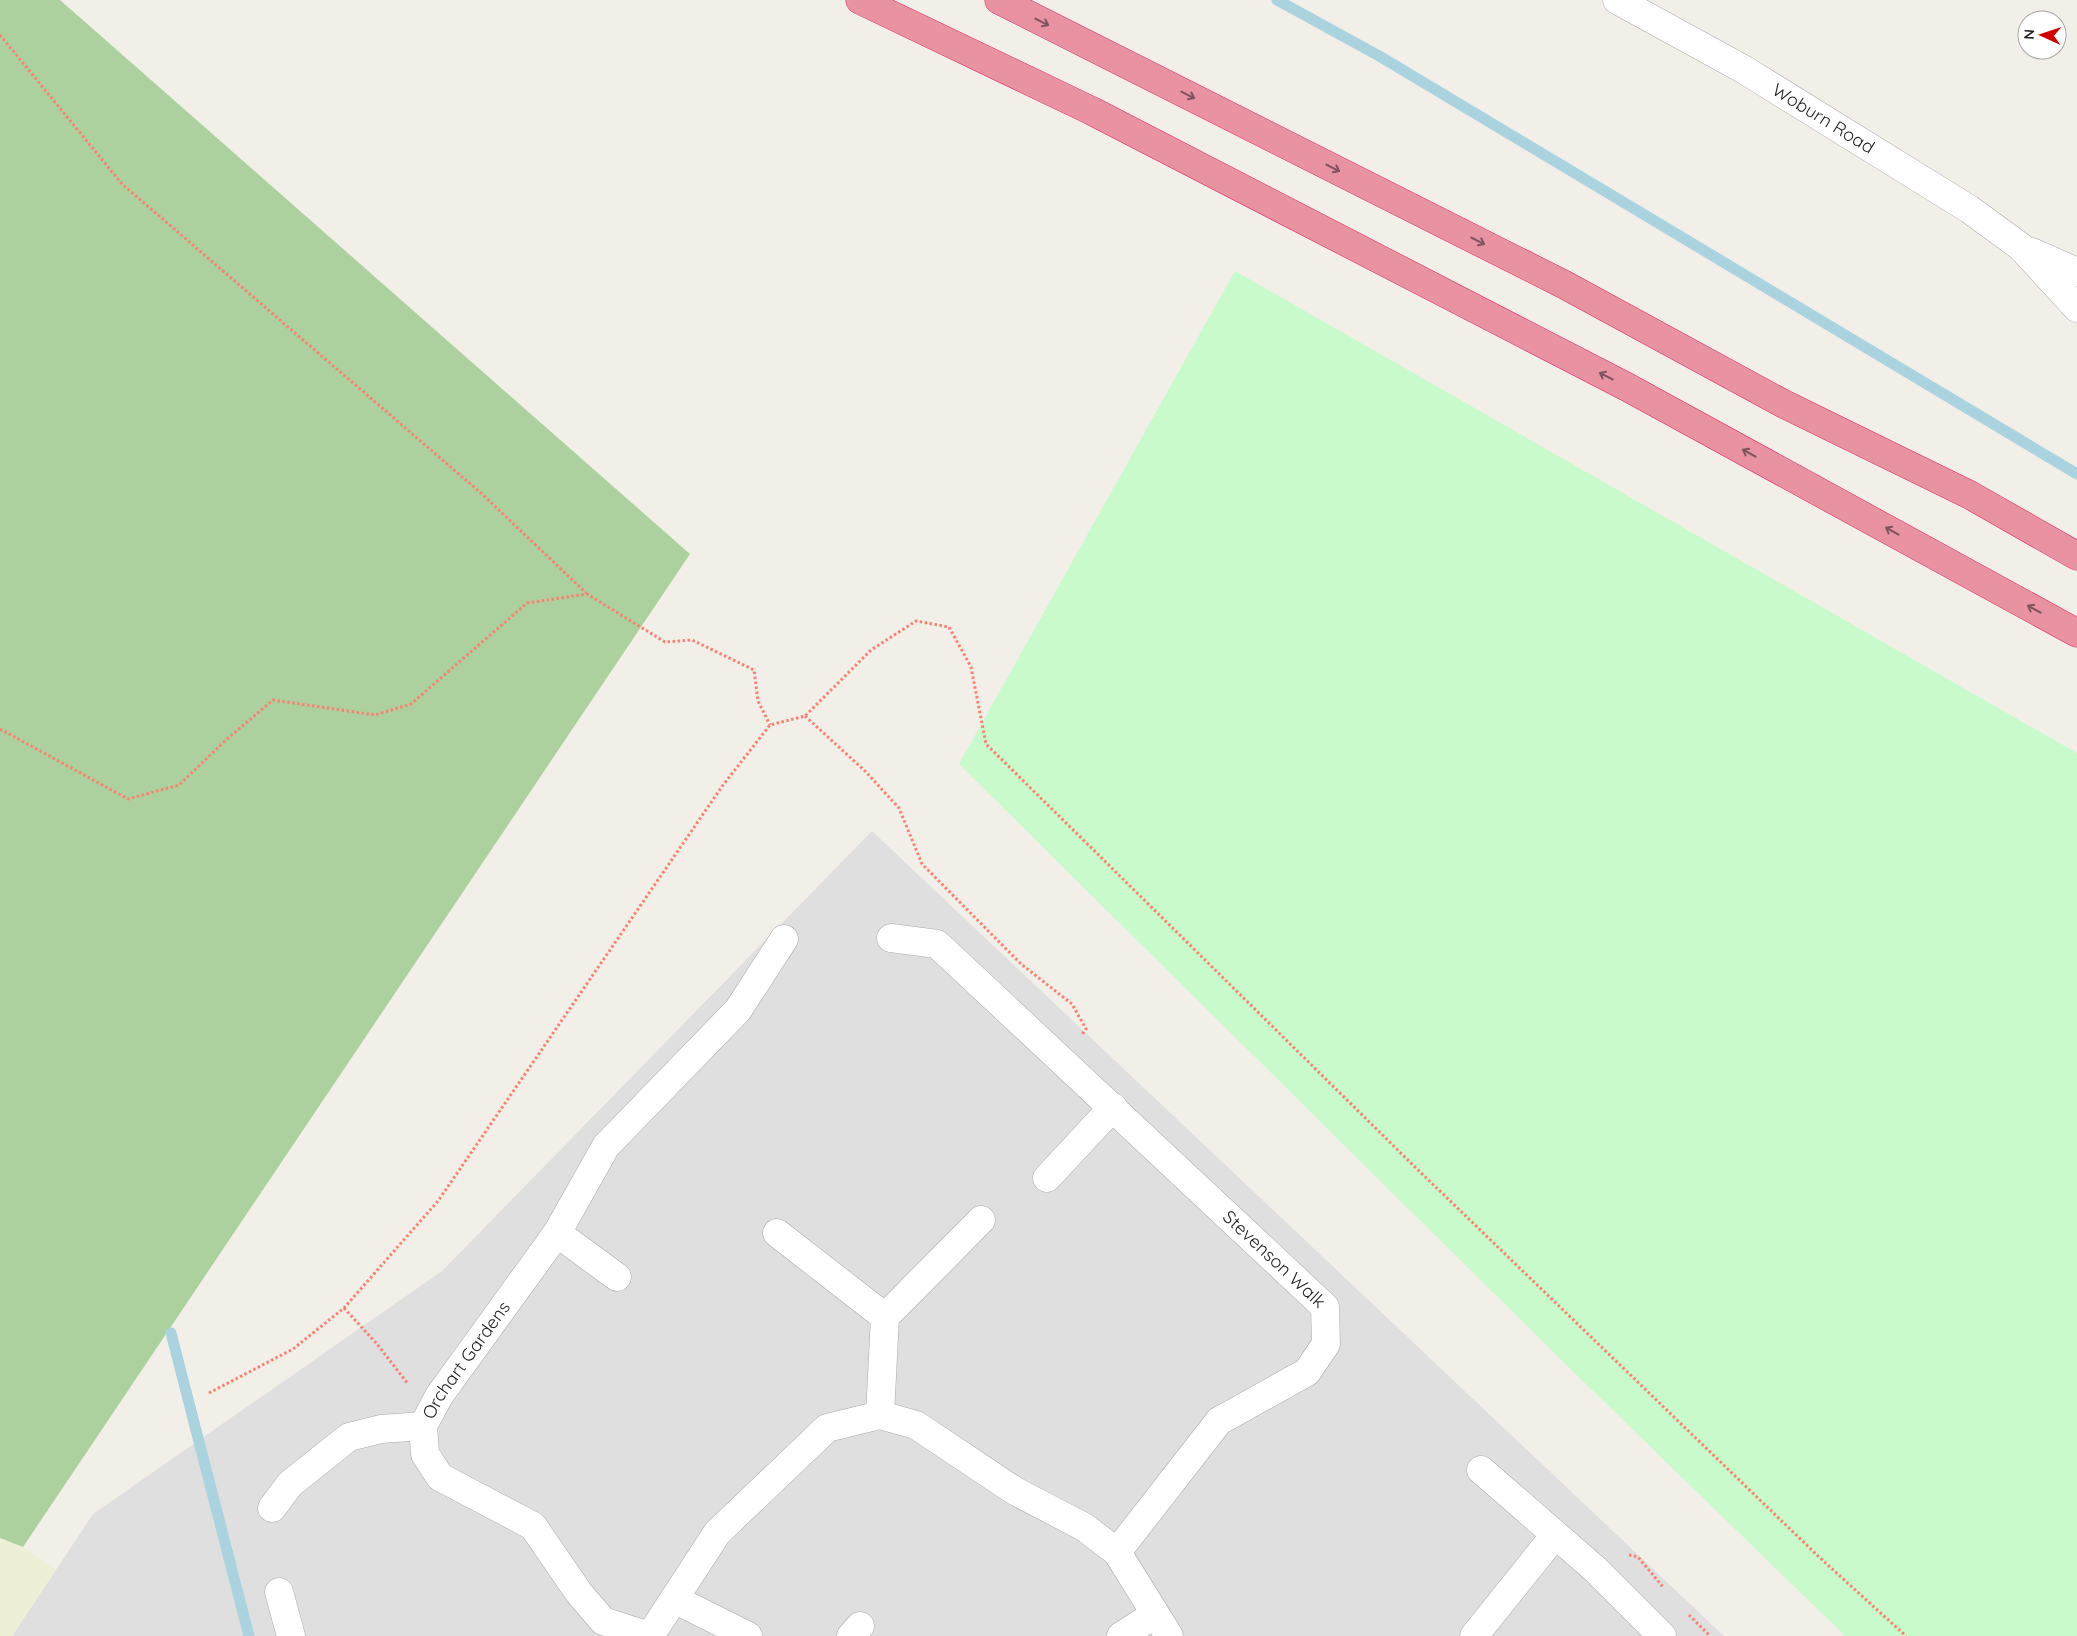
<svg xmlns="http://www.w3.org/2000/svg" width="2077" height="1636" viewBox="0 0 2077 1636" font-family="Quicksand,sans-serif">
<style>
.residential{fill:#e0dfdf}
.farmland{fill:#eef0d5}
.forest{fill:#add19e}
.park{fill:#c8facc}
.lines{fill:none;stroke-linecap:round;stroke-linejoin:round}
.stream{stroke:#aad3df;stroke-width:11}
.minor-casing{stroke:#a9a9a9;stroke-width:29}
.highway-casing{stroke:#dc2a67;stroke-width:29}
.path{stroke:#fa8072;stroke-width:3;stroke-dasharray:2.5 2.5;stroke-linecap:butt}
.minor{stroke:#fff;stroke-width:28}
.highway{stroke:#e892a2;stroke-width:28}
.oneway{stroke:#7b545c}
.labels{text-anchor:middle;stroke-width:5;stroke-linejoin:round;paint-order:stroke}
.street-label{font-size:18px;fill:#222;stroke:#fff}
</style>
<rect width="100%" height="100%" fill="#f2efe9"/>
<path class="residential" d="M872,831L1724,1636H12L93,1514L442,1271Z"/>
<path class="farmland" d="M0,1538L23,1547L56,1570L12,1636H0Z"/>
<path class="forest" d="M0,0H60L690,554L23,1547L0,1538Z"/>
<path class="park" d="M1235,271L2077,753V1636H1845L1552,1351L959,764Z"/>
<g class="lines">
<g class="stream">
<path d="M1277,0L1381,57L2077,474"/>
<path d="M171,1333L249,1636"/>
</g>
<defs>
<g id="minor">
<path id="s1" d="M1617,0L1743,69L1969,209L2021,247L2077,308"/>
<path d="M2032,252L2077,272"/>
<path id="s2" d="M891,938L937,944L1325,1307L1326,1344L1307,1372L1219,1421L1117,1552"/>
<path d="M1047,1178L1113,1107"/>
<path d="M557,1233L617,1277"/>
<path d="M777,1233L885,1317"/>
<path d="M880,1415L885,1317L981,1220"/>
<path d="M1481,1470L1595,1569L1662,1636"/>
<path d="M272,1508L290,1484L349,1437L381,1429L423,1426"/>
<path d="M279,1592L291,1636"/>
<path d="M674,1599L748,1636"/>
<path id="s3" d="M649,1636L603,1621L579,1593L533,1526L440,1477L425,1454L423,1426L439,1396L557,1233L606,1146L738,1010L784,939"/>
<path d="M650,1636L717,1533L827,1428L880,1415L916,1425L1015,1491L1084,1527L1117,1552L1169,1636"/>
<path d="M851,1636L860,1626"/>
<path d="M1121,1636L1154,1615"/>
<path d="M1474,1636L1555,1535"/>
</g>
<g id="highway">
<path d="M860,0L1092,111L1627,387L2077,633"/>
<path d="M999,0L1565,285L1782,403L1970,495L2077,556"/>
</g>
</defs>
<use href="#minor" class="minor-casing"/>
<use href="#highway" class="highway-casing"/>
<g class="path">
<path d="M0,35L122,184L482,494L586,593"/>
<path d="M805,716L865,771L899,808L922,864L1021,964L1072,1004L1086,1029L1081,1036"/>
<path d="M0,729L128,799L179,785L227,739L273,700L375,715L411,704L527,603L587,594L665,642L692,640L754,670L758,701L770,725"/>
<path d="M344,1308L377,1344L408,1384"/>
<path d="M209,1393L293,1349L344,1308L438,1201L723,785L770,725L805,716L871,650L916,621L949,627L971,667L986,744L1416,1168L1819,1557L1906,1636"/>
<path d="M1629,1555L1638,1557L1663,1587"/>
<path d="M1689,1615L1710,1636"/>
</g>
<use href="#minor" class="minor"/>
<use href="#highway" class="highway"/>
</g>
<defs><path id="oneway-shaft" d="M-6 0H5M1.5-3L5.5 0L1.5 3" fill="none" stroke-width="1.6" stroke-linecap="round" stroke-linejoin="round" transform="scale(1.25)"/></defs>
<g class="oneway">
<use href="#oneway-shaft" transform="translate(1042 22) rotate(27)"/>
<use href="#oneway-shaft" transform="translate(1188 95) rotate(27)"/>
<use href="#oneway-shaft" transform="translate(1333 168) rotate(27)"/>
<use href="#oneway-shaft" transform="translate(1478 241) rotate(27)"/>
<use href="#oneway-shaft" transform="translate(1606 376) rotate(-153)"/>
<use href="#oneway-shaft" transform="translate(1749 453) rotate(-151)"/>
<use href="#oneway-shaft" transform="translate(1892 531) rotate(-151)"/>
<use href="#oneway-shaft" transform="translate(2034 609) rotate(-151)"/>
</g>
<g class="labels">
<g class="street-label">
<text dy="6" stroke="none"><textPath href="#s1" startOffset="238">Woburn Road</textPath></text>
<text dy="6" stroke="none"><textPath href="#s2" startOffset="508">Stevenson Walk</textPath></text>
<text dy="6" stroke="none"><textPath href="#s3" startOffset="406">Orchart Gardens</textPath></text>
</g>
</g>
<g transform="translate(2042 35) rotate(273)"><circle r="24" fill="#ffffff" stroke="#a7a7a7"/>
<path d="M0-4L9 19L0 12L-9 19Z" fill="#d40000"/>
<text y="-8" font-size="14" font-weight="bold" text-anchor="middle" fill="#222222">N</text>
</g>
</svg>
